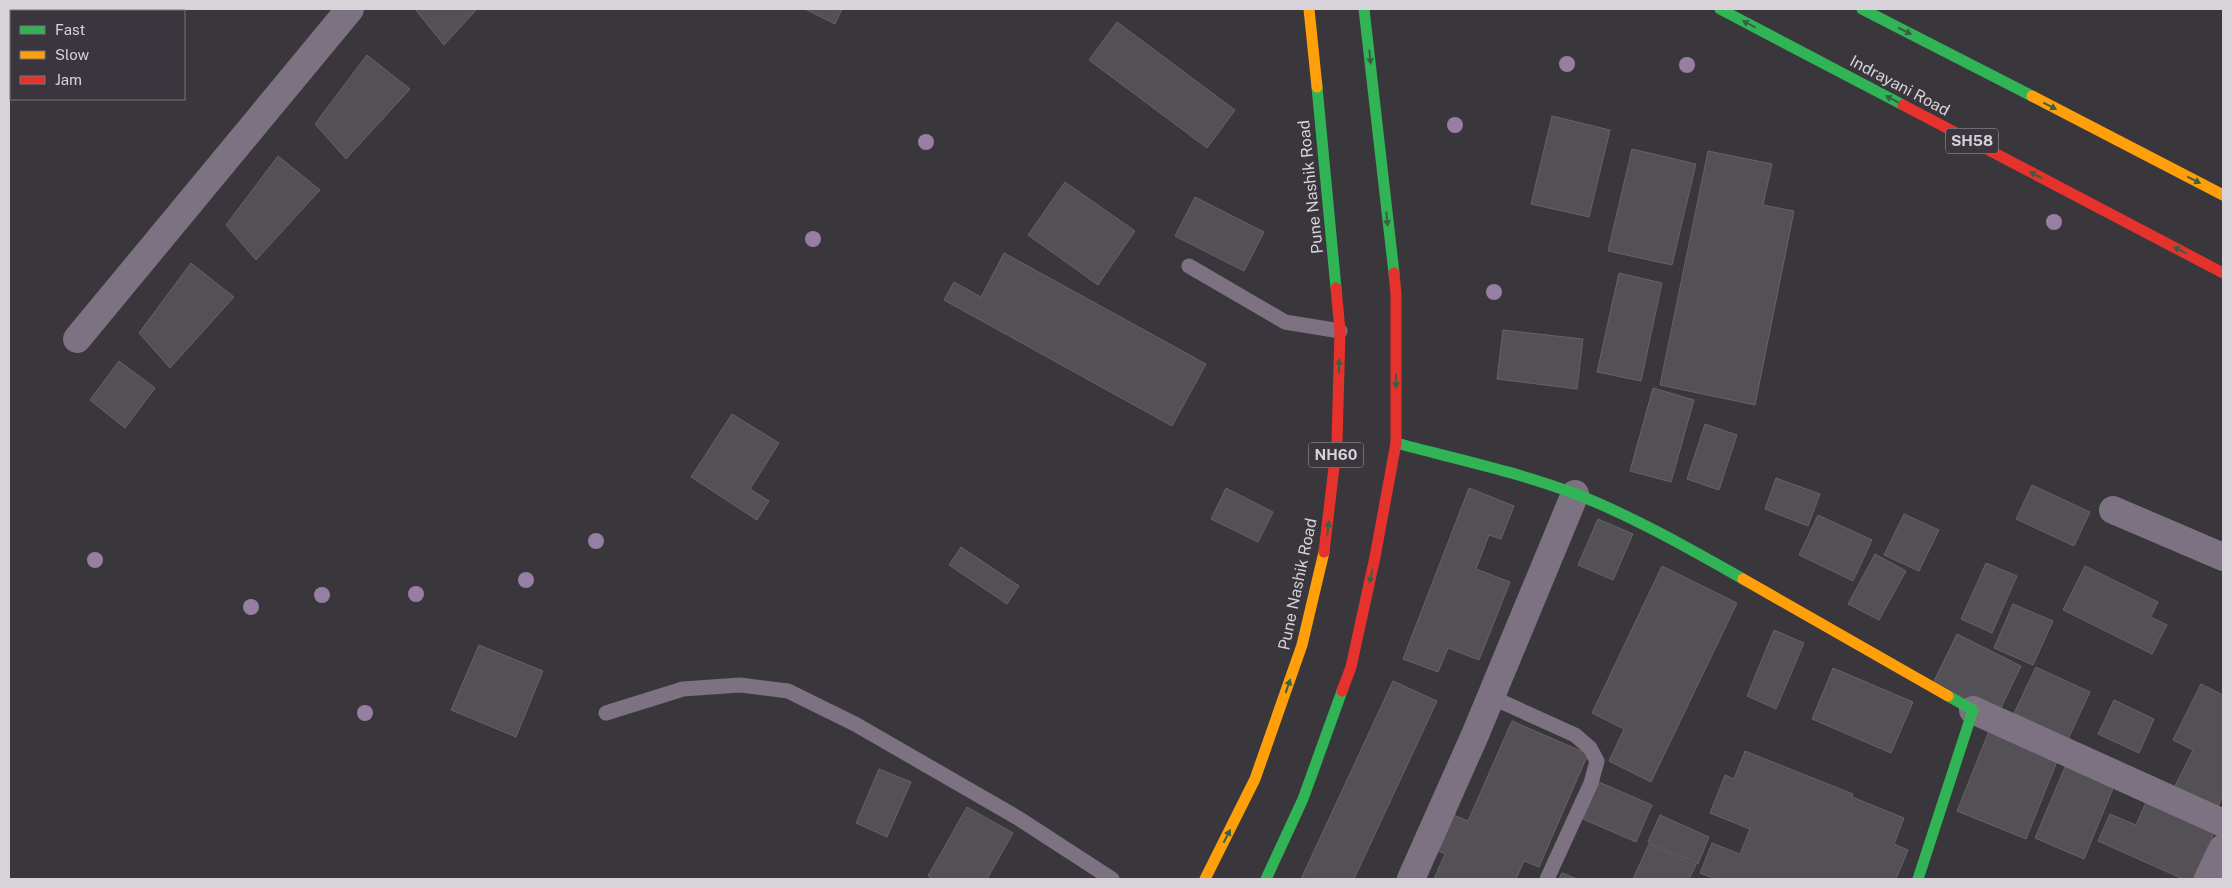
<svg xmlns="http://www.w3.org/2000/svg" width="2232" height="888" viewBox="0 0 2232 888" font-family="'Public Sans',sans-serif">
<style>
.building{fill:#535155;stroke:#656367}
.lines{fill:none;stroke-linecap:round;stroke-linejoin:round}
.lane{stroke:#7c7282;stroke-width:15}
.street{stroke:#7c7282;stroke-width:28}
.fast{stroke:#30b455;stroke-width:11}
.slow{stroke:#ff9f0a;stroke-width:11}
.jam{stroke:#e5322d;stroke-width:11}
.tree{fill:#967fa3}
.oneway{fill:#376146}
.labels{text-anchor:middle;stroke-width:5;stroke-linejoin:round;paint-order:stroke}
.shield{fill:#3b353e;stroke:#a8a4aa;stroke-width:1}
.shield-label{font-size:15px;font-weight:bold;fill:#d7d3d9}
.street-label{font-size:16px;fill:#d7d3d9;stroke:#3b353e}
</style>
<rect width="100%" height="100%" fill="#3a373c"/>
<g class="building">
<path d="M415,9H477L444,45Z"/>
<path d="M805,9H842L835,24Z"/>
<path d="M1117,22L1235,110L1207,148L1089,60Z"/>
<path d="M367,55L410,89L346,159L315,124Z"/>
<path d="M1552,116L1610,130L1589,217L1531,204Z"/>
<path d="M1632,149L1696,164L1672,265L1608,251Z"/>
<path d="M1708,151L1772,164L1763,205L1794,211L1755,405L1660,385Z"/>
<path d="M278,156L320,190L256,260L226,225Z"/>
<path d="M1065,182L1135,231L1098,285L1028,235Z"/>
<path d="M1195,197L1264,232L1244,271L1175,236Z"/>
<path d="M1004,253L1206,364L1172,426L944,300L954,282L981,297Z"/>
<path d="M191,263L234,297L170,368L139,333Z"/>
<path d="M1619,273L1662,283L1641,381L1597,372Z"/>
<path d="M1503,330L1583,339L1577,389L1497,379Z"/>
<path d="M119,361L155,388L125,428L90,400Z"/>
<path d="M1653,388L1694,400L1671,482L1630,471Z"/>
<path d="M732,414L779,443L750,489L769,501L757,520L691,477Z"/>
<path d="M1705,424L1737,435L1719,490L1687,479Z"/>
<path d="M1776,478L1820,494L1808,526L1765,509Z"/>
<path d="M2032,485L2090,512L2074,546L2016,519Z"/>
<path d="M1226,488L1273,512L1258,542L1211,519Z"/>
<path d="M1469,488L1514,506L1501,539L1489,535L1476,569L1510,582L1479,660L1448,648L1438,672L1403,659Z"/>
<path d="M1904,514L1939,530L1919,571L1884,555Z"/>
<path d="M1818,515L1872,540L1853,581L1799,555Z"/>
<path d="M1598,519L1633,534L1613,580L1578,565Z"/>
<path d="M961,547L1019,586L1007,604L949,565Z"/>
<path d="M1875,554L1906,571L1879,620L1848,604Z"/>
<path d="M1986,563L2017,576L1992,633L1961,619Z"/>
<path d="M1662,566L1737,603L1651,782L1609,761L1624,729L1592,713Z"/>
<path d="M2085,566L2158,602L2151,617L2167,625L2152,654L2063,610Z"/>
<path d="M2013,604L2053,621L2033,665L1994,648Z"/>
<path d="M1774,630L1804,643L1776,709L1747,696Z"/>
<path d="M1957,634L2021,666L1998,714L1933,683Z"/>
<path d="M479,645L543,671L516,737L451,710Z"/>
<path d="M2036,667L2090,692L2068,739L2014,713Z"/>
<path d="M1833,668L1913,702L1891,753L1812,719Z"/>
<path d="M1393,681L1437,701L1354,879H1301Z"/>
<path d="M2201,684L2223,695V796L2215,813L2172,792L2193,750L2173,740Z"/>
<path d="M2114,700L2154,719L2139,753L2098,734Z"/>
<path d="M1512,721L1588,754L1539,867L1524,861L1516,879H1434L1445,854L1438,851L1454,815L1468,821Z"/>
<path d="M1991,726L2060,754L2026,839L1957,811Z"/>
<path d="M1745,751L1853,794L1852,797L1904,818L1894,844L1908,850L1896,879H1716L1700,873L1712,843L1740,854L1750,829L1710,813L1725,775L1734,779Z"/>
<path d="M2068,760L2116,781L2084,859L2035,838Z"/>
<path d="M879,769L911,782L887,837L856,823Z"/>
<path d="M1599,782L1652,805L1636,842L1583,819Z"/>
<path d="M2146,802L2214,833L2193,879H2183L2098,841L2110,814L2136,825Z"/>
<path d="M967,807L1013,833L987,879H933L928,876Z"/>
<path d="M1660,815L1709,837L1698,864L1648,842Z"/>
<path d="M1649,844L1696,865L1689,879H1633Z"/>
<path d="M1562,873L1577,879H1559Z"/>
</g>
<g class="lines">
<g class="lane">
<path d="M1189,266L1285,322L1340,331"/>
<path d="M1491,697L1575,735L1590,748L1597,761L1591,783L1547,879"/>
<path d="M606,713L683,689L740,685L788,691L855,724L1018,818L1112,879"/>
</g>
<g class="street">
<path d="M77,339L350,9"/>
<path d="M2113,510L2223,557"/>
<path d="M1973,710L2223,823"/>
<path d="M1411,879L1475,735L1575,494"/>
<path d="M2208,879L2223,848"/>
</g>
<g class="fast">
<path d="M1364,9L1394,273"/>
<path d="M1720,9L1903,105"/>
<path d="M1862,9L2032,96"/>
<path d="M1317,87L1336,288"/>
<path d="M1396,443C1456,459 1518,472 1576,494C1634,517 1688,548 1743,579"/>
<path d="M1266,879L1303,799L1342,691"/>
<path d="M1918,879L1973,710L1948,696"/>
</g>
<g class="slow">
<path d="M1309,9L1317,87"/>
<path d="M2032,96L2223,195"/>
<path d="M1743,579L1948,696"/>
<path d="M1205,879L1255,779L1302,645L1324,552"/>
</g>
<g class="jam">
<path d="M1903,105L2223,273"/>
<path d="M1324,552L1337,442L1340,331L1336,288"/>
<path d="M1342,691L1351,667L1375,557L1396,443V294L1394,273"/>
</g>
</g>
<g class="tree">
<circle cx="1567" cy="64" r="8"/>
<circle cx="1687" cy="65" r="8"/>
<circle cx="1455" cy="125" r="8"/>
<circle cx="926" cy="142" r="8"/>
<circle cx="2054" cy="222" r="8"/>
<circle cx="813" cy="239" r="8"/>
<circle cx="1494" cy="292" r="8"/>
<circle cx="596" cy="541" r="8"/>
<circle cx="95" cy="560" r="8"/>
<circle cx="526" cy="580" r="8"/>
<circle cx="416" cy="594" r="8"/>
<circle cx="322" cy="595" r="8"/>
<circle cx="251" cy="607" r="8"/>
<circle cx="365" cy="713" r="8"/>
</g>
<defs><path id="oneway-solid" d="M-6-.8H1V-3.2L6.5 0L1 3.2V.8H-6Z" transform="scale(1.25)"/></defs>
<g class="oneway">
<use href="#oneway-solid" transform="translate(1749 24) rotate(-152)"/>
<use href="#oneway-solid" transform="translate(1905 31) rotate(27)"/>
<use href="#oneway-solid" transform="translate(1370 57) rotate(84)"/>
<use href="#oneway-solid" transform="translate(1892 99) rotate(-152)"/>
<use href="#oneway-solid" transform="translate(2050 106) rotate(27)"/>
<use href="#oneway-solid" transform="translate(2036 175) rotate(-152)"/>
<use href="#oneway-solid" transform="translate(2194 180) rotate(27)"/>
<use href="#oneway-solid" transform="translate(1387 219) rotate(84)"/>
<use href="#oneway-solid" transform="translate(2180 250) rotate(-152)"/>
<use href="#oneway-solid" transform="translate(1339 366) rotate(-89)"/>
<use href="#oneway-solid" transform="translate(1396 381) rotate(90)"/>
<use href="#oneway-solid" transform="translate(1328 528) rotate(-84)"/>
<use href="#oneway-solid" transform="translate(1371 576) rotate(103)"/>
<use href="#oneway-solid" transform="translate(1288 686) rotate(-71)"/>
<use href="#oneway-solid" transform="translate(1227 836) rotate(-63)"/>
</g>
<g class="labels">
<g class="shield">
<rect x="1946" y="128.5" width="52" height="25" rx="4"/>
<rect x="1308.5" y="442.5" width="55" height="25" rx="4"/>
</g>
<g class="shield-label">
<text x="1972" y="146">SH58</text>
<text x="1336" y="460">NH60</text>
</g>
<g class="street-label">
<text transform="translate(1900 85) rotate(28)" y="6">Indrayani Road</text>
<text transform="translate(1310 187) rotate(-96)" y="6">Pune Nashik Road</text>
<text transform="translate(1297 584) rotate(-78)" y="6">Pune Nashik Road</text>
</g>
</g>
<rect width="2232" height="888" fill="none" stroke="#d7d3d9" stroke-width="20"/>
<rect x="10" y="10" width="175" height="90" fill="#3b353e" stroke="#79747c"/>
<rect x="20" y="26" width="25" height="8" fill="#30b455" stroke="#79747c"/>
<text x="55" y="35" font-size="15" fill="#d7d3d9">Fast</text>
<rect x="20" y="51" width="25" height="8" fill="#ff9f0a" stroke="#79747c"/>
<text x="55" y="60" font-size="15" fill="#d7d3d9">Slow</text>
<rect x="20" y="76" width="25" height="8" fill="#e5322d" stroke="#79747c"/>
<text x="55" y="85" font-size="15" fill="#d7d3d9">Jam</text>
</svg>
